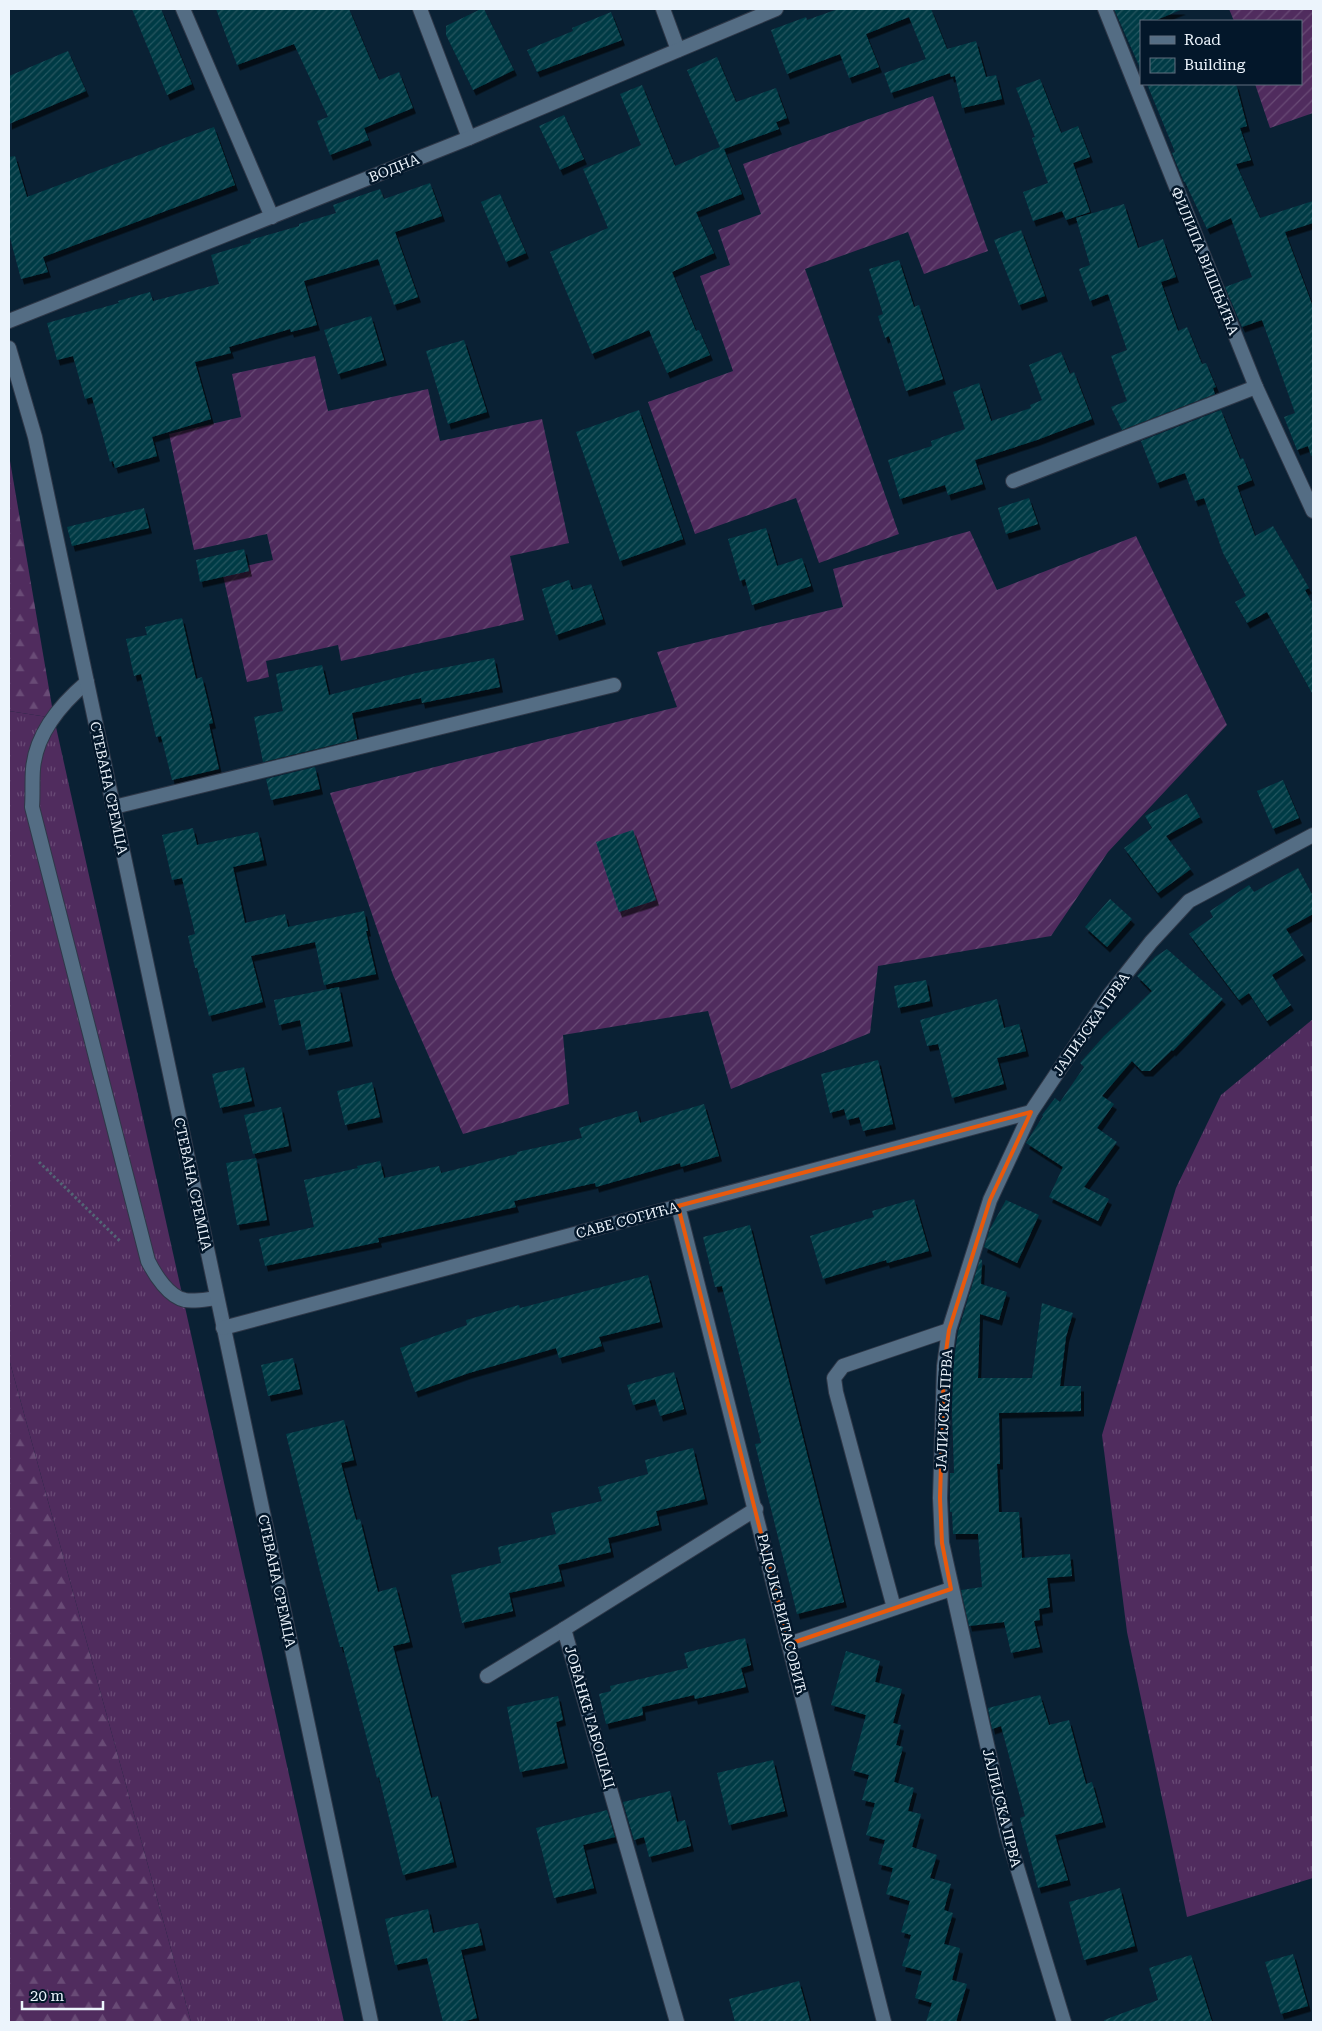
<svg xmlns="http://www.w3.org/2000/svg" width="1322" height="2031" viewBox="0 0 1322 2031" font-family="'Roboto Serif',serif">
<style>
.grass{fill:url(#grass-tufts)}
.forest{fill:url(#forest-firs)}
.garden{fill:url(#garden-furrows)}
.building{fill:url(#building-hatch);filter:url(#shadow)}
.lines{fill:none;stroke-linecap:round;stroke-linejoin:round}
.service-casing{stroke:#2f3848;stroke-width:16}
.minor-casing{stroke:#2f3848;stroke-width:16}
.path{stroke:#536575;stroke-width:3;stroke-dasharray:2.5 2.5;stroke-linecap:butt}
.service{stroke:#546d84;stroke-width:14}
.minor{stroke:#546d84;stroke-width:14}
.marked{fill:none;stroke:#e8590c;stroke-width:4;stroke-linejoin:round}
.labels{text-anchor:middle;stroke-width:5;stroke-linejoin:round;paint-order:stroke}
.street-label{font-size:14px;fill:#ecf4fc;stroke:#03172a}
</style>
<defs>
<pattern id="grass-tufts" width="24" height="20" patternUnits="userSpaceOnUse" patternTransform="scale(1.25)"><rect width="24" height="20" fill="#502c5e"/><path d="M3 7l-1-3M5 7V3M7 7l1-3M15 17l-1-3M17 17v-4M19 17l1-3" fill="none" stroke="#694b76"/></pattern>
<pattern id="forest-firs" width="22" height="20" patternUnits="userSpaceOnUse" patternTransform="scale(1.25)"><rect width="22" height="20" fill="#502c5e"/><path d="M5 1l3.5 6h-7zM16 11l3.5 6h-7z" fill="#694b76"/></pattern>
<pattern id="garden-furrows" width="10" height="10" patternUnits="userSpaceOnUse" patternTransform="scale(1.25)"><rect width="10" height="10" fill="#502c5e"/><path d="M-1 1l2-2M0 10L10 0M9 11l2-2" fill="none" stroke="#694b76"/></pattern>
<pattern id="building-hatch" width="6" height="6" patternUnits="userSpaceOnUse" patternTransform="scale(1.25)"><rect width="6" height="6" fill="#003a45"/><path d="M-1 1l2-2M0 6l6-6M5 7l2-2" fill="none" stroke="#255761"/></pattern>
<filter id="shadow"><feDropShadow dx="3" dy="5.5" stdDeviation="0" flood-color="#0009"/></filter>
</defs>
<rect width="100%" height="100%" fill="#0a2134"/>
<g class="grass">
<path d="M9,711L54,718L344,2022H191L9,1359Z"/>
<path d="M1313,1019V1878L1187,1917L1127,1632L1102,1435L1176,1188L1221,1095Z"/>
</g>
<g class="forest">
<path d="M9,455L54,718L9,711Z"/>
<path d="M9,1359L191,2022H9Z"/>
</g>
<g class="garden">
<path d="M1229,9H1313V113L1270,128L1255,84H1301V21H1234Z"/>
<path d="M933,96L988,251L924,274L908,232L805,269L899,534L819,563L796,498L695,534L648,402L733,371L700,276L730,265L718,230L761,214L743,164Z"/>
<path d="M315,356L328,411L428,389L440,441L542,419L569,543L510,556L524,620L341,661L338,645L266,661L269,677L247,682L222,571L273,560L267,534L194,550L169,434L241,417L232,374Z"/>
<path d="M970,531L997,590L1136,536L1227,725L1108,852L1051,936L878,966L870,1033L731,1089L708,1011L563,1035L569,1104L463,1134L393,975L330,793L677,707L657,652L843,607L833,569Z"/>
</g>
<g class="building">
<path d="M132,9H161L192,84L167,95Z"/>
<path d="M216,9H349L379,80L399,72L413,108L364,128L369,140L330,155L317,121L328,117L294,44L237,65Z"/>
<path d="M481,9H484L514,70L473,90L446,35V26Z"/>
<path d="M838,9H931L947,49L976,41L986,77L996,75L1002,99L962,108L955,76L951,77L950,73L891,93L884,73L926,59L909,17L866,34L879,67L849,78L840,54L787,74L771,30L806,17L807,20Z"/>
<path d="M1114,9H1183L1154,21H1141V70Z"/>
<path d="M611,12L622,40L537,72L527,50L573,31L572,28Z"/>
<path d="M68,51L86,91L9,124V76Z"/>
<path d="M717,57L736,102L776,88L787,118L776,122L779,129L724,149L742,194L696,212L714,253L672,272L696,331L699,330L710,355L667,373L649,330L592,354L550,252L608,228L583,169L641,145L620,94L642,85L675,166L720,147L687,70Z"/>
<path d="M1040,79L1061,133L1078,126L1090,157L1073,163L1090,212L1066,220L1062,211L1033,221L1023,192L1048,183L1032,138L1035,137L1016,88Z"/>
<path d="M1147,84H1236L1247,126L1240,128L1251,160L1236,164L1260,218L1313,201V223L1285,232L1313,307V455L1311,456L1308,446L1297,450L1284,417L1295,413L1262,320L1242,327L1225,287L1252,277L1231,218L1207,229L1185,182H1184L1172,153L1175,152Z"/>
<path d="M564,115L584,159L560,170L539,126Z"/>
<path d="M214,127L235,185L43,257L48,272L21,279L9,234V157L15,156L27,197Z"/>
<path d="M430,183L442,216L395,232L418,297L394,305L378,259L304,281L317,325L291,332L290,329L229,347L231,353L195,362L211,419L152,437L157,456L115,468L113,461L110,462L92,397L85,399L73,356L57,360L47,323L119,303L118,301L150,292L153,301L219,284L211,255L251,243L250,240L299,226V224L336,213L333,205L380,189L384,199Z"/>
<path d="M500,194L526,253L506,262L481,202Z"/>
<path d="M1124,204L1138,248L1163,239L1176,277L1161,282L1178,331L1187,327L1202,364L1206,363L1216,387L1213,388L1215,394L1122,430L1111,407L1127,401L1111,356L1127,350L1108,294L1090,301L1079,269L1090,265L1076,218Z"/>
<path d="M1021,230L1045,296L1019,305L994,240Z"/>
<path d="M899,260L914,307L919,305L943,379L906,391L889,336L885,338L878,316L883,314L869,269Z"/>
<path d="M371,316L384,360L338,374L324,330Z"/>
<path d="M464,340L487,412L448,424L426,351Z"/>
<path d="M1061,352L1070,374L1074,372L1092,419L1037,440L975,460L983,484L948,495L945,485L900,499L888,460L932,446L931,441L965,429L953,392L979,383L991,421L1031,408L1030,405L1042,400L1029,365Z"/>
<path d="M639,410L683,539L620,561L576,432Z"/>
<path d="M1221,410L1240,459L1243,458L1252,480L1237,486L1255,536L1273,526L1309,588L1305,590L1313,604V695L1267,612L1247,623L1235,602L1246,596L1223,553L1204,498L1195,501L1185,473L1157,483L1141,441Z"/>
<path d="M1029,498L1038,524L1006,534L998,508Z"/>
<path d="M144,508L149,528L72,546L67,527Z"/>
<path d="M766,528L777,566L802,558L811,586L752,605L745,579L740,581L728,539Z"/>
<path d="M244,549L249,571L200,582L196,560Z"/>
<path d="M569,580L572,590L591,584L603,619L556,635L542,589Z"/>
<path d="M182,618L196,679L202,677L213,723L209,724L219,769L172,780L161,736L156,737L141,674L134,676L126,639L147,635L145,627Z"/>
<path d="M494,658L500,687L422,703L421,698L352,713L357,739L263,762L254,717L283,711L276,674L322,665L329,695L416,673Z"/>
<path d="M315,767L320,789L271,800L266,779Z"/>
<path d="M1283,780L1299,818L1273,829L1257,791Z"/>
<path d="M1187,794L1200,817L1166,836L1191,869L1158,893L1124,848L1152,828L1145,816Z"/>
<path d="M193,828L197,845L258,832L264,860L233,867L245,923L285,914L288,927L364,911L368,931H366L376,974L324,985L315,942L251,956L263,1002L209,1016L197,968H195L188,936L195,934L182,878L172,880L162,835Z"/>
<path d="M633,830L656,900L619,912L596,842Z"/>
<path d="M1298,868L1313,896V914L1286,929L1303,955L1272,975L1291,1005L1267,1021L1249,993L1239,1000L1189,934L1213,917L1210,911L1249,885L1254,892Z"/>
<path d="M1110,899L1132,919L1107,947L1085,927Z"/>
<path d="M1167,949L1223,999L1173,1051L1172,1050L1150,1071H1142L1132,1061L1102,1096L1114,1104L1097,1128L1117,1142L1084,1187L1109,1199L1098,1221L1049,1197L1063,1167L1026,1143L1043,1116L1042,1115L1055,1098L1060,1102L1084,1067L1080,1063L1104,1036L1152,991L1137,976L1155,957Z"/>
<path d="M926,980L930,1001L898,1008L894,986Z"/>
<path d="M339,987L350,1041L306,1050L300,1020L279,1025L274,1000Z"/>
<path d="M997,999L1004,1028L1019,1024L1026,1051L997,1058L1004,1084L952,1098L938,1044L927,1046L920,1020Z"/>
<path d="M878,1060L893,1124L863,1131L859,1117L847,1120L844,1109L830,1113L821,1074Z"/>
<path d="M244,1067L252,1101L220,1108L212,1074Z"/>
<path d="M372,1082L380,1117L345,1125L337,1091Z"/>
<path d="M704,1104L719,1156L681,1167L680,1163L596,1187L595,1183L514,1201L516,1207L378,1238L379,1242L265,1266L259,1239L314,1227L304,1180L358,1168L357,1166L380,1161L384,1178L439,1166L441,1173L517,1154V1152L582,1138L579,1128L637,1111L640,1123Z"/>
<path d="M281,1107L289,1146L253,1154L244,1115Z"/>
<path d="M256,1158L267,1220L237,1225L226,1163Z"/>
<path d="M914,1199L929,1251L887,1263L886,1260L823,1279L810,1236L874,1217L872,1211Z"/>
<path d="M1006,1200L1039,1215L1017,1263L984,1247L990,1229Z"/>
<path d="M750,1225L844,1602L797,1614L755,1444L761,1443L722,1286L715,1287L703,1237Z"/>
<path d="M980,1259L982,1260L981,1284L1007,1292L999,1320L980,1314L978,1378H1032L1042,1303L1073,1313L1066,1337L1060,1386H1081V1411L999,1413L1000,1464H997L999,1512H1019L1022,1558L1070,1554L1072,1576L1047,1578L1050,1607L1039,1609L1040,1620L1034,1621L1040,1647L1011,1653L1004,1622L969,1626L961,1590L982,1587L978,1534H953L952,1512H950V1473H954L952,1411L953,1366L958,1332Z"/>
<path d="M648,1275L660,1322L599,1337L602,1346L559,1358L556,1348L469,1373L415,1392L400,1348L467,1325L466,1320L519,1305L520,1308Z"/>
<path d="M293,1358L300,1389L268,1396L261,1365Z"/>
<path d="M674,1372L684,1409L660,1416L655,1399L633,1405L627,1385Z"/>
<path d="M344,1420L354,1460L341,1463L356,1520L360,1519L378,1592L396,1587L410,1642L393,1646L431,1798L438,1796L454,1862L403,1875L379,1777L377,1778L343,1647H340L321,1576L286,1434Z"/>
<path d="M693,1448L705,1499L656,1511L659,1525L608,1538L611,1552L558,1565L562,1581L509,1593L513,1611L462,1623L451,1575L501,1563L498,1547L556,1534L551,1513L602,1501L598,1487L648,1474L645,1460Z"/>
<path d="M745,1638L751,1665L741,1668L746,1687L695,1699L694,1695L642,1707L643,1715L606,1724L599,1694L611,1691L610,1686L688,1668L684,1653Z"/>
<path d="M846,1651L880,1661L875,1682L902,1689L893,1723L901,1725L896,1745L903,1747L894,1782L914,1788L908,1811L921,1814L912,1847L937,1855L930,1878L951,1884L944,1910L953,1913L944,1944L960,1948L952,1980L967,1984L956,2022H926L932,2003L915,1998L922,1971L902,1966L911,1935L901,1932L910,1901L886,1894L893,1868L878,1864L885,1840L866,1835L875,1803L862,1800L869,1775L851,1770L866,1715L831,1705Z"/>
<path d="M1040,1695L1049,1725L1069,1720L1086,1784L1092,1782L1103,1822L1055,1835L1068,1880L1038,1888L1020,1818L1025,1816L1001,1726L992,1729L988,1708Z"/>
<path d="M558,1696L563,1720L556,1722L565,1763L520,1772L507,1707Z"/>
<path d="M773,1760L785,1811L729,1825L717,1773Z"/>
<path d="M670,1791L677,1822L685,1820L691,1846L649,1857L644,1837L634,1840L623,1802Z"/>
<path d="M607,1810L615,1837L583,1845L594,1888L554,1898L536,1828Z"/>
<path d="M1120,1888L1135,1946L1084,1960L1069,1902Z"/>
<path d="M428,1909L433,1933L478,1923L483,1945L461,1950L477,2018L461,2022H443L427,1958L395,1965L385,1919Z"/>
<path d="M1293,1954L1308,2006L1281,2014L1265,1962Z"/>
<path d="M1191,1955L1212,2022H1104V2020L1158,2000L1149,1968Z"/>
<path d="M799,1981L810,2022H735L729,1999Z"/>
</g>
<g class="lines">
<defs>
<g id="service">
<path d="M420,9L469,138"/>
<path d="M1013,481L1256,387"/>
<path d="M87,682C61,704 36,733 33,769C32,781 33,795 32,807L148,1261C155,1275 169,1297 185,1300C194,1302 207,1299 217,1298"/>
<path d="M114,807L614,685"/>
<path d="M894,1608L836,1392L834,1378L843,1366L949,1330"/>
<path d="M487,1676L564,1629"/>
</g>
<g id="minor">
<path d="M183,9L272,217"/>
<path d="M663,9L678,50"/>
<path d="M1105,9L1256,387L1313,511"/>
<path d="M9,321L469,138L776,9"/>
<path d="M9,348L35,437L371,2022"/>
<path d="M678,1206L884,2022"/>
<path d="M223,1328L1031,1112"/>
<path d="M789,1644L951,1589"/>
<path d="M677,2022L564,1629L756,1509"/>
<path d="M1064,2022L1007,1834L942,1543L940,1498L944,1366L949,1330L990,1200L1031,1112L1110,994L1151,942L1189,901L1313,835"/>
</g>
</defs>
<use href="#service" class="service-casing"/>
<use href="#minor" class="minor-casing"/>
<path class="path" d="M39,1162L121,1242"/>
<use href="#service" class="service"/>
<use href="#minor" class="minor"/>
</g>
<path class="marked" d="M1031,1112L990,1200L949,1330L944,1366L940,1498L942,1543L951,1589L789,1644L678,1206Z"/>
<g class="labels">
<g class="street-label">
<text transform="translate(394 168) rotate(-22)" y="5">ВОДНА</text>
<text transform="translate(1205 261) rotate(68)" y="5">ФИЛИПА ВИШЊИЋА</text>
<text transform="translate(109 788) rotate(78)" y="5">СТЕВАНА СРЕМЦА</text>
<text transform="translate(1091 1024) rotate(-55)" y="5">ЈАЛИЈСКА ПРВА</text>
<text transform="translate(193 1184) rotate(78)" y="5">СТЕВАНА СРЕМЦА</text>
<text transform="translate(627 1220) rotate(-15)" y="5">САВЕ СОГИЋА</text>
<text transform="translate(944 1410) rotate(-87)" y="5">ЈАЛИЈСКА ПРВА</text>
<text transform="translate(277 1581) rotate(78)" y="5">СТЕВАНА СРЕМЦА</text>
<text transform="translate(782 1614) rotate(76)" y="5">РАДОЈКЕ ВИТАСОВИЋ</text>
<text transform="translate(590 1717) rotate(74)" y="5">ЈОВАНКЕ ГАБОШАЦ</text>
<text transform="translate(1002 1808) rotate(76)" y="5">ЈАЛИЈСКА ПРВА</text>
</g>
</g>
<rect width="1322" height="2031" fill="none" stroke="#ecf4fc" stroke-width="20"/>
<rect x="1140" y="20" width="162" height="65" fill="#03172a" stroke="#606f7e"/>
<rect x="1150" y="36" width="25" height="8" fill="#546d84" stroke="#606f7e"/>
<text x="1184" y="45" font-size="15" fill="#ecf4fc">Road</text>
<rect x="1150" y="58" width="25" height="15" fill="url(#building-hatch)" stroke="#606f7e"/>
<text x="1184" y="70" font-size="15" fill="#ecf4fc">Building</text>
<path d="M22 2001v8h81v-8" fill="none" stroke="#ecf4fc" stroke-width="2.5"/>
<text x="30" y="2001" font-size="15" fill="#ecf4fc" stroke="#03172a" stroke-width="4" paint-order="stroke">20 m</text>
</svg>
